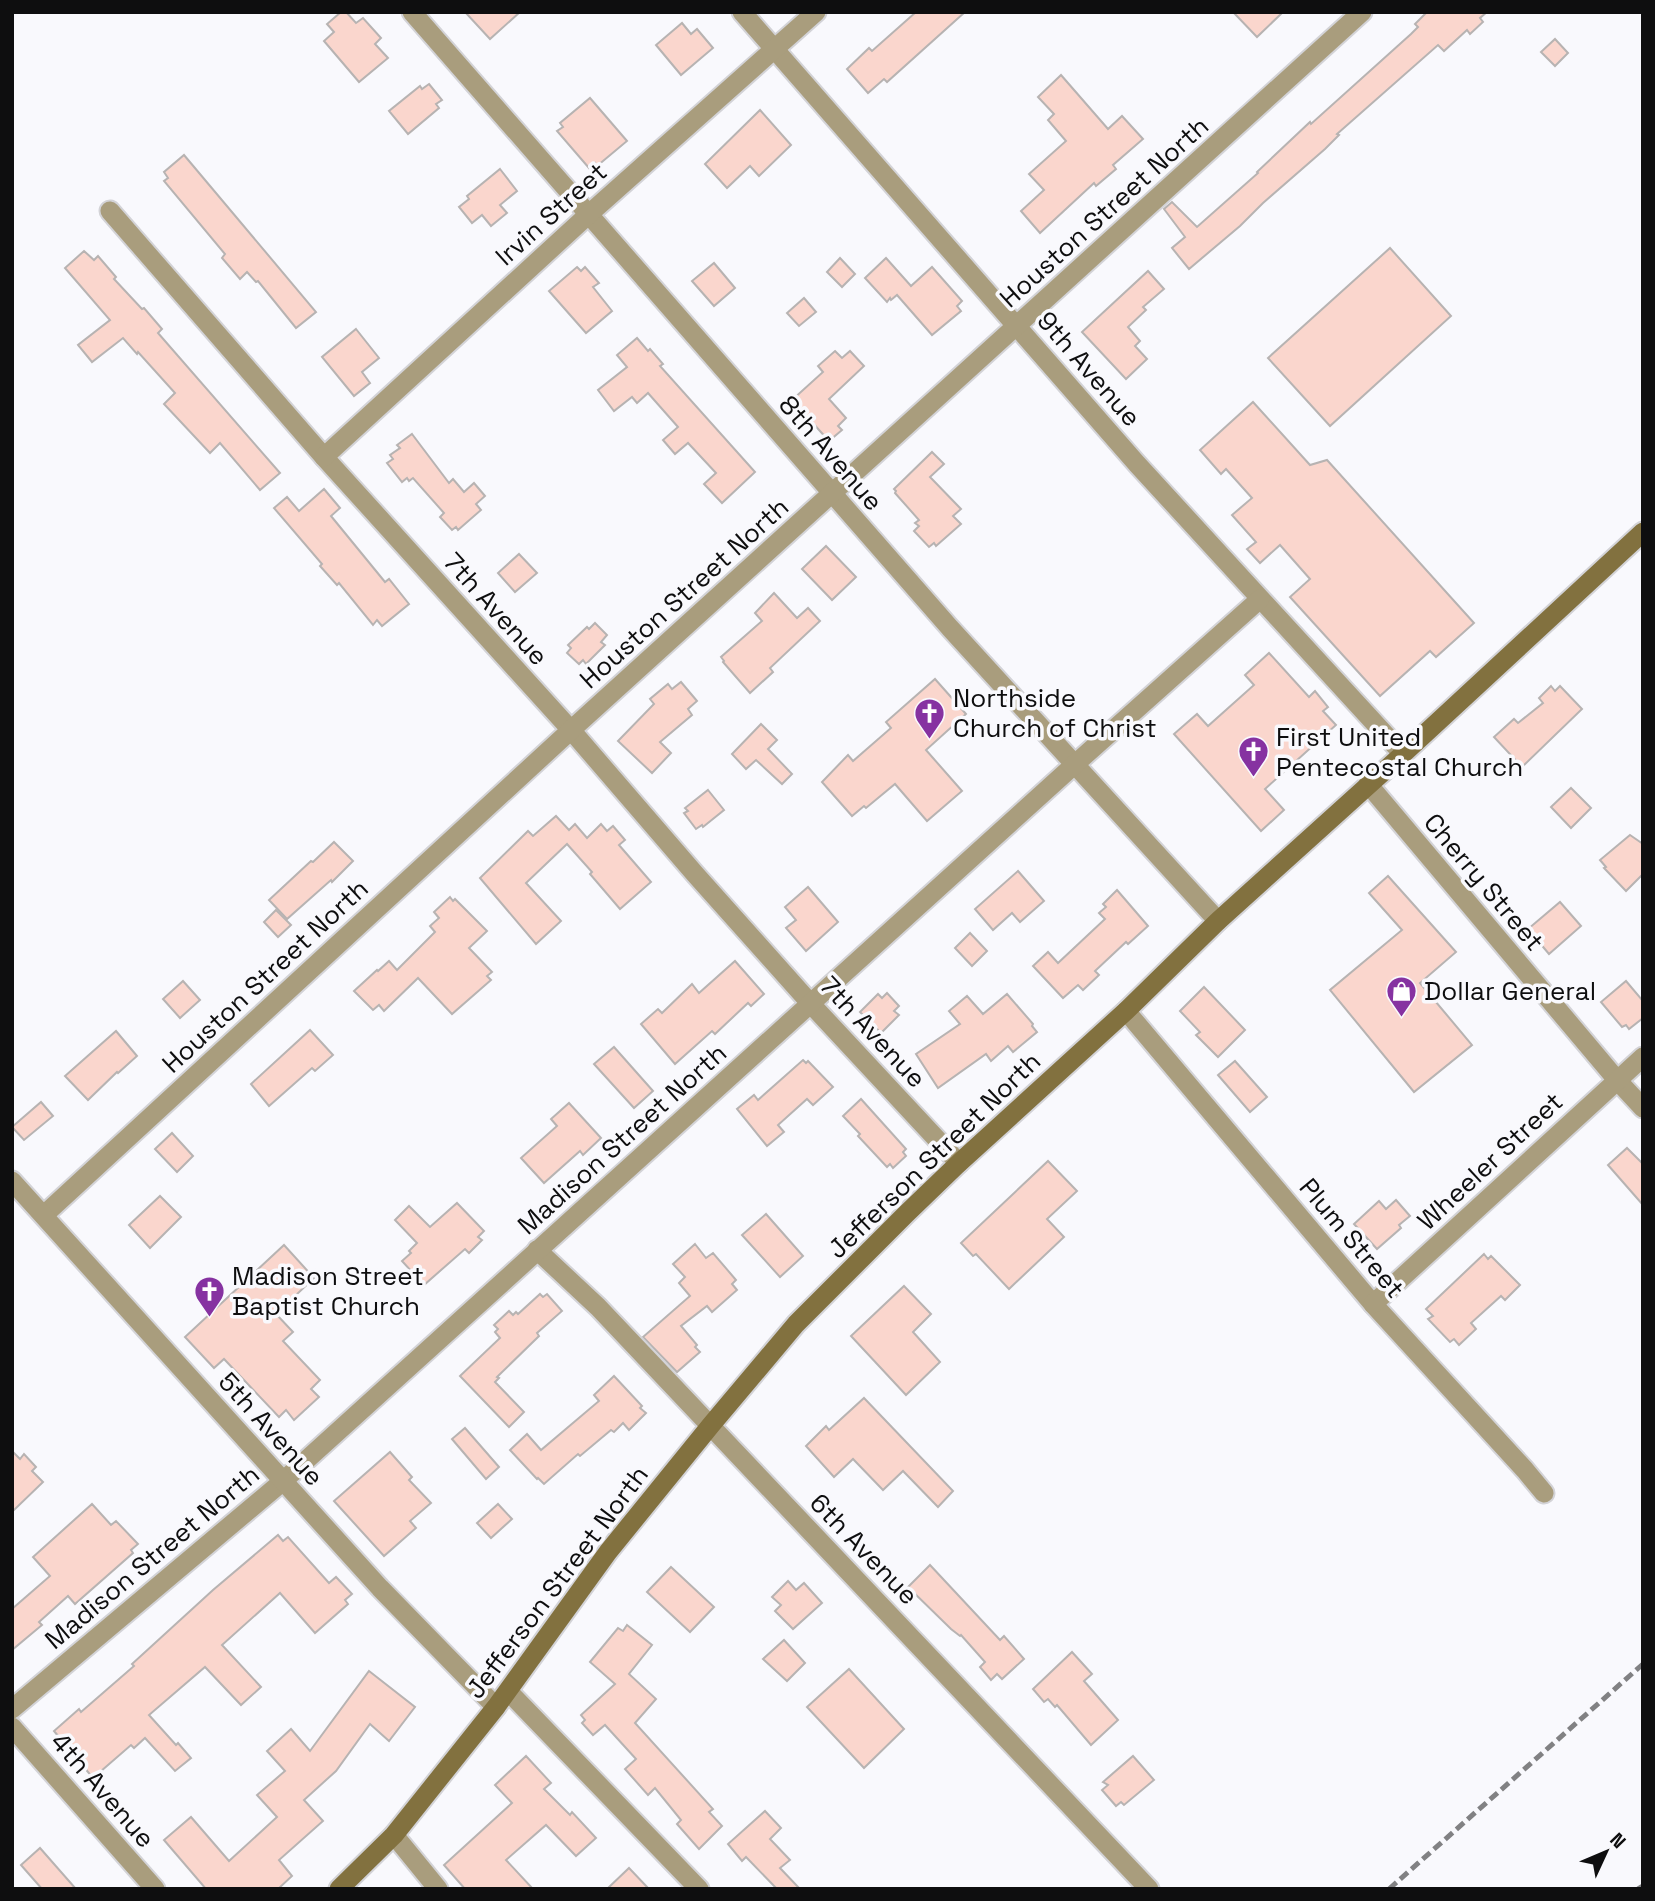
<svg xmlns="http://www.w3.org/2000/svg" width="1655" height="1901" viewBox="0 0 1655 1901" font-family="'Space Grotesk',sans-serif">
<style>
.building{fill:#fad6cd;stroke:#b7b3b2;stroke-width:2}
.lines{fill:none;stroke-linecap:round;stroke-linejoin:round}
.minor-casing{stroke:#d3d3d7;stroke-width:23}
.tertiary-casing{stroke:#d3d3d7;stroke-width:23}
.secondary-casing{stroke:#d3d3d7;stroke-width:23}
.minor{stroke:#a99d7d;stroke-width:19}
.tertiary{stroke:#a99d7d;stroke-width:19}
.secondary{stroke:#82713f;stroke-width:19}
.rail{stroke:#818183;stroke-width:5;stroke-dasharray:10 5;stroke-linecap:butt}
.labels{text-anchor:middle;stroke-width:7;stroke-linejoin:round;paint-order:stroke}
.street-label{font-size:26px;fill:#0e0e0f;stroke:#f9f9fd}
.poi-label{font-size:26px;fill:#0e0e0f;stroke:#f9f9fd;text-anchor:start}
</style>
<rect width="100%" height="100%" fill="#f9f9fd"/>
<g class="building">
<path d="M341,12H346L356,23L363,18L381,38L375,44L388,58L359,82L324,41L334,32L327,24Z"/>
<path d="M465,12H520L490,39Z"/>
<path d="M916,12H965L887,82L884,79L868,93L847,69L869,48L872,51Z"/>
<path d="M1233,12H1283L1257,37Z"/>
<path d="M1427,12H1487L1480,18L1483,22L1470,34L1467,30L1444,51L1438,45L1337,134L1339,135L1325,149L1263,203L1240,226L1189,269L1172,248L1185,237L1164,209L1172,202L1197,227L1258,173L1257,172L1310,122L1311,124L1411,34L1418,27L1415,24Z"/>
<path d="M682,23L691,34L697,29L713,48L681,75L656,45Z"/>
<path d="M1555,39L1568,53L1555,66L1541,52Z"/>
<path d="M1061,75L1108,129L1122,116L1143,139L1113,165L1116,169L1096,186L1094,183L1040,233L1021,211L1044,190L1029,174L1066,141L1048,120L1054,114L1038,97Z"/>
<path d="M429,84L442,100L436,104L439,108L408,134L389,111L420,86L422,89Z"/>
<path d="M590,98L627,141L597,166L595,163L589,168L557,131L563,127L560,123Z"/>
<path d="M760,110L791,145L759,176L750,166L727,188L705,164Z"/>
<path d="M184,155L316,312L296,328L258,281L256,282L247,272L240,279L222,258L225,254L164,181L168,178L164,172Z"/>
<path d="M500,169L517,191L500,205L507,213L491,226L482,215L472,223L459,207L469,199L467,196Z"/>
<path d="M1390,248L1451,316L1330,426L1268,358Z"/>
<path d="M84,251L94,260L98,256L116,277L114,279L142,309L144,308L162,329L158,333L280,473L260,490L220,443L210,453L164,404L175,393L138,352L137,354L123,338L92,362L78,345L110,320L65,268Z"/>
<path d="M840,258L855,274L842,287L827,272Z"/>
<path d="M886,258L911,286L932,267L962,301L957,306L961,311L932,335L897,295L891,300L890,298L887,302L865,278Z"/>
<path d="M714,263L735,288L714,306L692,281Z"/>
<path d="M577,267L581,271L585,267L599,283L593,287L612,311L586,333L549,291Z"/>
<path d="M1148,271L1164,289L1143,307L1146,310L1128,327L1140,341L1135,346L1147,359L1126,379L1082,332Z"/>
<path d="M804,298L816,312L799,326L787,313Z"/>
<path d="M356,329L379,358L362,372L370,383L354,396L322,357Z"/>
<path d="M637,338L648,351L650,349L663,364L660,366L755,472L722,503L704,484L716,473L688,443L675,454L663,440L678,427L648,393L637,403L632,397L614,411L598,390L627,367L617,355Z"/>
<path d="M835,351L842,358L850,351L864,366L829,399L846,418L838,426L842,430L829,441L792,400L823,372L818,366Z"/>
<path d="M1253,402L1310,465L1327,460L1474,623L1436,657L1430,651L1380,696L1290,597L1310,579L1280,545L1260,563L1247,549L1256,542L1232,515L1252,498L1226,469L1221,474L1200,450Z"/>
<path d="M412,434L449,483L453,479L464,492L474,483L485,496L476,504L481,510L458,530L456,527L452,530L440,517L444,513L413,478L409,481L407,478L402,482L387,463L393,459L390,455L400,448L397,445Z"/>
<path d="M932,452L944,464L930,477L961,509L953,516L961,524L936,546L934,543L929,547L914,531L919,526L915,523L919,520L895,493L896,491L894,489Z"/>
<path d="M324,489L340,508L331,516L385,582L389,579L409,604L382,626L377,620L373,625L339,583L337,585L320,566L322,564L274,508L287,497L299,511Z"/>
<path d="M826,546L856,577L832,600L802,569Z"/>
<path d="M519,554L537,573L515,592L498,573Z"/>
<path d="M774,593L797,618L808,608L820,621L770,668L773,672L750,693L723,662L724,661L721,657L762,621L755,613Z"/>
<path d="M595,623L607,635L601,642L605,645L586,664L583,660L579,664L567,653L571,648L568,645L587,627L589,629Z"/>
<path d="M1269,653L1309,697L1315,691L1328,707L1323,711L1336,725L1265,789L1284,810L1261,831L1174,734L1197,714L1208,726L1254,685L1245,675Z"/>
<path d="M935,679L966,714L926,750L962,791L927,821L895,784L866,808L864,806L852,816L822,782L848,755L853,761L891,728L886,722Z"/>
<path d="M681,682L697,701L688,709L692,715L660,742L671,753L652,773L618,741L654,704L650,699L668,684L672,689Z"/>
<path d="M1551,686L1555,691L1560,686L1582,709L1522,767L1494,737L1514,719L1518,723L1543,703L1539,698Z"/>
<path d="M761,724L777,740L768,749L792,774L782,784L756,760L746,769L732,754Z"/>
<path d="M1571,788L1591,808L1571,828L1551,807Z"/>
<path d="M708,790L724,810L703,827L702,825L696,829L684,813L688,811L685,808Z"/>
<path d="M556,816L569,830L575,824L587,838L601,824L607,831L613,826L625,840L619,845L651,882L620,909L590,874L592,872L567,844L526,883L561,921L536,944L480,878L528,831L533,836Z"/>
<path d="M1630,835L1643,844V874L1626,891L1604,868L1606,867L1600,860Z"/>
<path d="M334,842L353,861L332,882L331,880L287,919L269,900L311,861L313,862Z"/>
<path d="M1018,871L1044,901L1020,922L1012,913L993,930L975,909Z"/>
<path d="M1388,876L1456,952L1420,983L1472,1045L1414,1092L1330,990L1402,930L1369,893Z"/>
<path d="M808,887L838,922L806,951L786,928L796,920L785,907Z"/>
<path d="M1117,890L1148,926L1128,944L1126,942L1095,971L1099,975L1083,990L1078,985L1063,998L1033,966L1048,952L1058,963L1105,919L1099,913L1106,907L1103,904Z"/>
<path d="M450,897L453,901L455,899L487,931L469,948L492,972L487,976L491,980L452,1014L418,978L384,1011L379,1005L373,1010L354,991L377,970L378,971L389,961L397,970L435,932L430,926L439,918L434,912Z"/>
<path d="M1560,902L1581,926L1549,954L1528,929Z"/>
<path d="M276,910L291,925L278,937L264,922Z"/>
<path d="M970,933L987,951L972,966L955,948Z"/>
<path d="M735,961L764,994L751,1006L748,1003L715,1034L712,1031L675,1064L641,1024L658,1009L662,1013L692,984L699,993Z"/>
<path d="M183,981L200,1000L180,1018L163,999Z"/>
<path d="M1626,981L1643,1001V1018L1629,1029L1626,1025L1622,1027L1601,1002Z"/>
<path d="M1204,987L1245,1030L1218,1057L1196,1035L1200,1032L1180,1011Z"/>
<path d="M887,993L899,1006L894,1011L899,1015L881,1033L860,1012L878,994L882,998Z"/>
<path d="M1007,994L1033,1024L1032,1026L1037,1032L1013,1052L1008,1046L991,1061L986,1054L938,1088L916,1054L960,1024L949,1011L967,996L983,1014Z"/>
<path d="M310,1030L333,1055L315,1071L312,1068L269,1106L251,1084Z"/>
<path d="M116,1031L137,1056L118,1073L117,1072L88,1100L65,1076Z"/>
<path d="M614,1047L653,1091L634,1108L594,1064Z"/>
<path d="M803,1060L806,1063L808,1061L833,1087L813,1105L807,1099L778,1125L784,1132L767,1146L737,1109L754,1095L758,1100Z"/>
<path d="M1235,1061L1267,1097L1250,1112L1218,1075Z"/>
<path d="M861,1099L906,1149L903,1152L906,1156L893,1168L890,1164L887,1167L858,1136L860,1134L843,1116Z"/>
<path d="M41,1102L53,1116L24,1140L12,1127Z"/>
<path d="M569,1103L601,1138L583,1155L580,1151L544,1183L521,1158L557,1126L551,1119Z"/>
<path d="M172,1133L193,1156L177,1172L155,1149Z"/>
<path d="M1627,1148L1643,1164V1205L1608,1165Z"/>
<path d="M1048,1161L1077,1191L1047,1219L1064,1237L1009,1289L976,1254L973,1256L961,1243Z"/>
<path d="M160,1196L181,1217L150,1248L129,1225Z"/>
<path d="M1396,1200L1410,1216L1399,1225L1401,1228L1377,1249L1354,1224L1379,1201L1386,1209Z"/>
<path d="M457,1203L484,1231L478,1237L482,1240L469,1253L465,1249L424,1285L402,1261L411,1253L409,1251L417,1243L395,1220L409,1206L430,1227Z"/>
<path d="M766,1214L803,1256L780,1277L742,1235Z"/>
<path d="M695,1244L706,1258L713,1253L736,1280L732,1284L737,1290L712,1312L707,1306L681,1326L697,1345L695,1347L700,1352L677,1372L643,1337L690,1296L679,1283L685,1277L673,1264Z"/>
<path d="M284,1245L314,1278L276,1314L293,1332L283,1341L320,1380L311,1389L319,1397L294,1420L286,1410L279,1417L224,1359L214,1368L185,1337Z"/>
<path d="M1484,1254L1488,1259L1491,1256L1520,1285L1505,1300L1501,1296L1471,1323L1476,1329L1459,1345L1454,1339L1450,1342L1428,1319L1433,1316L1426,1309Z"/>
<path d="M904,1286L931,1314L913,1332L940,1362L906,1395L851,1336Z"/>
<path d="M540,1294L543,1297L547,1294L562,1311L537,1333L539,1336L497,1377L499,1378L495,1382L524,1412L509,1427L460,1376L500,1338L495,1332L498,1329L494,1325L509,1311L513,1315L516,1312L518,1314Z"/>
<path d="M614,1376L642,1406L640,1408L646,1413L629,1430L623,1423L614,1432L611,1430L580,1456L578,1454L544,1484L538,1478L537,1479L510,1450L527,1434L541,1450L599,1401L594,1395Z"/>
<path d="M864,1398L953,1491L938,1507L903,1471L883,1490L853,1459L834,1477L806,1446L826,1426L829,1430Z"/>
<path d="M465,1428L499,1467L486,1479L452,1439Z"/>
<path d="M12,1451L20,1459L24,1454L36,1467L32,1471L43,1482L12,1512Z"/>
<path d="M390,1452L412,1477L409,1480L431,1503L410,1521L416,1528L384,1556L334,1501Z"/>
<path d="M92,1504L111,1525L116,1521L138,1544L131,1550L133,1553L75,1604L68,1596L39,1622L42,1625L12,1650V1609L50,1576L33,1557Z"/>
<path d="M498,1504L512,1519L491,1538L477,1523Z"/>
<path d="M278,1535L283,1541L288,1537L329,1583L336,1577L352,1594L345,1600L348,1604L315,1633L280,1593L222,1645L261,1687L241,1705L205,1667L149,1715L176,1745L178,1743L191,1758L175,1771L145,1738L134,1748L131,1745L93,1778L54,1731L79,1709L81,1712L134,1666L132,1664L213,1590Z"/>
<path d="M930,1565L1000,1640L1004,1636L1024,1659L1002,1679L997,1674L991,1680L980,1667L985,1662L961,1635L960,1636L951,1629L908,1587Z"/>
<path d="M671,1567L714,1607L690,1632L647,1592Z"/>
<path d="M788,1581L796,1590L804,1583L822,1603L793,1629L775,1611L781,1605L772,1597Z"/>
<path d="M627,1625L652,1645L629,1674L656,1699L635,1723L713,1809L709,1812L722,1826L699,1849L677,1824L681,1820L655,1788L648,1795L625,1769L636,1759L605,1725L593,1735L582,1723L585,1720L581,1715L615,1684L590,1662L618,1628L623,1631Z"/>
<path d="M784,1640L805,1663L787,1681L763,1659Z"/>
<path d="M1072,1652L1092,1674L1084,1681L1118,1720L1091,1745L1057,1705L1055,1707L1048,1699L1044,1702L1033,1689Z"/>
<path d="M849,1669L904,1729L864,1768L807,1707Z"/>
<path d="M369,1671L415,1707L389,1741L370,1724L336,1771L304,1800L323,1821L279,1860L292,1876L278,1889H206L164,1840L191,1817L229,1861L277,1817L257,1795L285,1771L267,1751L291,1729L310,1751Z"/>
<path d="M526,1756L551,1783L544,1789L570,1815L572,1812L596,1838L576,1856L546,1825L506,1860L533,1889H465L444,1865L512,1803L495,1785Z"/>
<path d="M1133,1756L1154,1780L1124,1805L1121,1802L1116,1806L1102,1790L1108,1785L1103,1782Z"/>
<path d="M765,1811L781,1828L770,1839L790,1860L780,1868L800,1889H777L746,1857L742,1861L728,1844Z"/>
<path d="M40,1848L76,1889H42L21,1865Z"/>
<path d="M629,1868L649,1889H607Z"/>
</g>
<g class="lines">
<defs>
<g id="minor">
<path d="M412,12L950,628L1218,921"/>
<path d="M742,12L1137,464L1403,754"/>
<path d="M110,211L324,457L571,730L695,874L811,1004L959,1163"/>
<path d="M324,457L589,214L816,12"/>
<path d="M1368,784L1617,1080L1643,1108"/>
<path d="M1126,1011L1373,1304L1525,1470L1544,1493"/>
<path d="M44,1215L571,730L1362,12"/>
<path d="M537,1250L598,1307L1149,1889"/>
<path d="M1373,1304L1643,1057"/>
<path d="M508,1691L699,1889"/>
<path d="M12,1709L282,1482L1074,765L1260,599"/>
<path d="M12,1727L155,1889"/>
<path d="M394,1835L438,1889"/>
</g>
<path id="tertiary" d="M12,1181L380,1588L496,1707"/>
<path id="secondary" d="M339,1889L394,1835L496,1707L608,1552L711,1425L796,1324L906,1214L959,1163L1126,1011L1218,921L1403,754L1643,532"/>
</defs>
<use href="#minor" class="minor-casing"/>
<use href="#tertiary" class="tertiary-casing"/>
<use href="#secondary" class="secondary-casing"/>
<use href="#minor" class="minor"/>
<use href="#tertiary" class="tertiary"/>
<use href="#secondary" class="secondary"/>
<g class="rail">
<path d="M1389,1889L1643,1664"/>
<path d="M1638,1889L1643,1886"/>
</g>
</g>
<defs>
<symbol id="church-pin" viewBox="-11 -11 22 30"><path d="M0 17L-7.5 6A9.5 9.5 0 1 1 7.5 6Z" fill="#8632a1" stroke="#f9f9fd"/><path d="M-1.2-6h2.4v3.5h3.3v2.4h-3.3V6h-2.4V-.1h-3.3v-2.4h3.3Z" fill="#fff"/></symbol>
<symbol id="shop-pin" viewBox="-11 -11 22 30"><path d="M0 17L-7.5 6A9.5 9.5 0 1 1 7.5 6Z" fill="#8632a1" stroke="#f9f9fd"/><path d="M-5-2.5h2.3a2.7 3.5 0 0 1 5.4 0H5L5.5 6h-11ZM-1.5-2.5h3a1.5 2.3 0 0 0-3 0Z" fill="#fff"/></symbol>
</defs>
<g fill-rule="evenodd">
<use href="#church-pin" x="912" y="696" width="35" height="47"/>
<use href="#church-pin" x="1236" y="734" width="35" height="47"/>
<use href="#shop-pin" x="1384" y="974" width="35" height="47"/>
<use href="#church-pin" x="192" y="1274" width="35" height="47"/>
</g>
<g class="labels">
<g class="street-label">
<text transform="translate(1104 212) rotate(-42)" y="9">Houston Street North</text>
<text transform="translate(551 214) rotate(-42)" y="9">Irvin Street</text>
<text transform="translate(1089 369) rotate(49)" y="9">9th Avenue</text>
<text transform="translate(831 453) rotate(49)" y="9">8th Avenue</text>
<text transform="translate(684 593) rotate(-42)" y="9">Houston Street North</text>
<text transform="translate(496 609) rotate(48)" y="9">7th Avenue</text>
<text transform="translate(1484 882) rotate(50)" y="9">Cherry Street</text>
<text transform="translate(265 976) rotate(-43)" y="9">Houston Street North</text>
<text transform="translate(873 1032) rotate(47)" y="9">7th Avenue</text>
<text transform="translate(622 1139) rotate(-42)" y="9">Madison Street North</text>
<text transform="translate(934 1155) rotate(-44)" y="9">Jefferson Street North</text>
<text transform="translate(1490 1161) rotate(-43)" y="9">Wheeler Street</text>
<text transform="translate(1352 1238) rotate(50)" y="9">Plum Street</text>
<text transform="translate(271 1429) rotate(48)" y="9">5th Avenue</text>
<text transform="translate(864 1549) rotate(46)" y="9">6th Avenue</text>
<text transform="translate(152 1557) rotate(-40)" y="9">Madison Street North</text>
<text transform="translate(557 1582) rotate(-53)" y="9">Jefferson Street North</text>
<text transform="translate(103 1790) rotate(49)" y="9">4th Avenue</text>
</g>
<g class="poi-label">
<text x="953" y="707">Northside<tspan x="953" dy="30">Church of Christ</tspan></text>
<text x="1276" y="746">First United<tspan x="1276" dy="30">Pentecostal Church</tspan></text>
<text x="1424" y="1000">Dollar General</text>
<text x="232" y="1285">Madison Street<tspan x="232" dy="30">Baptist Church</tspan></text>
</g>
</g>
<rect width="1655" height="1901" fill="none" stroke="#0e0e0f" stroke-width="28"/>
<g transform="translate(1606 1852) rotate(46)" stroke="#f9f9fd" stroke-width="5" paint-order="stroke">
<path d="M0-5L12 26L0 18L-12 26Z" fill="#0e0e0f"/>
<text y="-10" font-size="19" font-weight="bold" text-anchor="middle" fill="#0e0e0f">N</text>
</g>
</svg>
